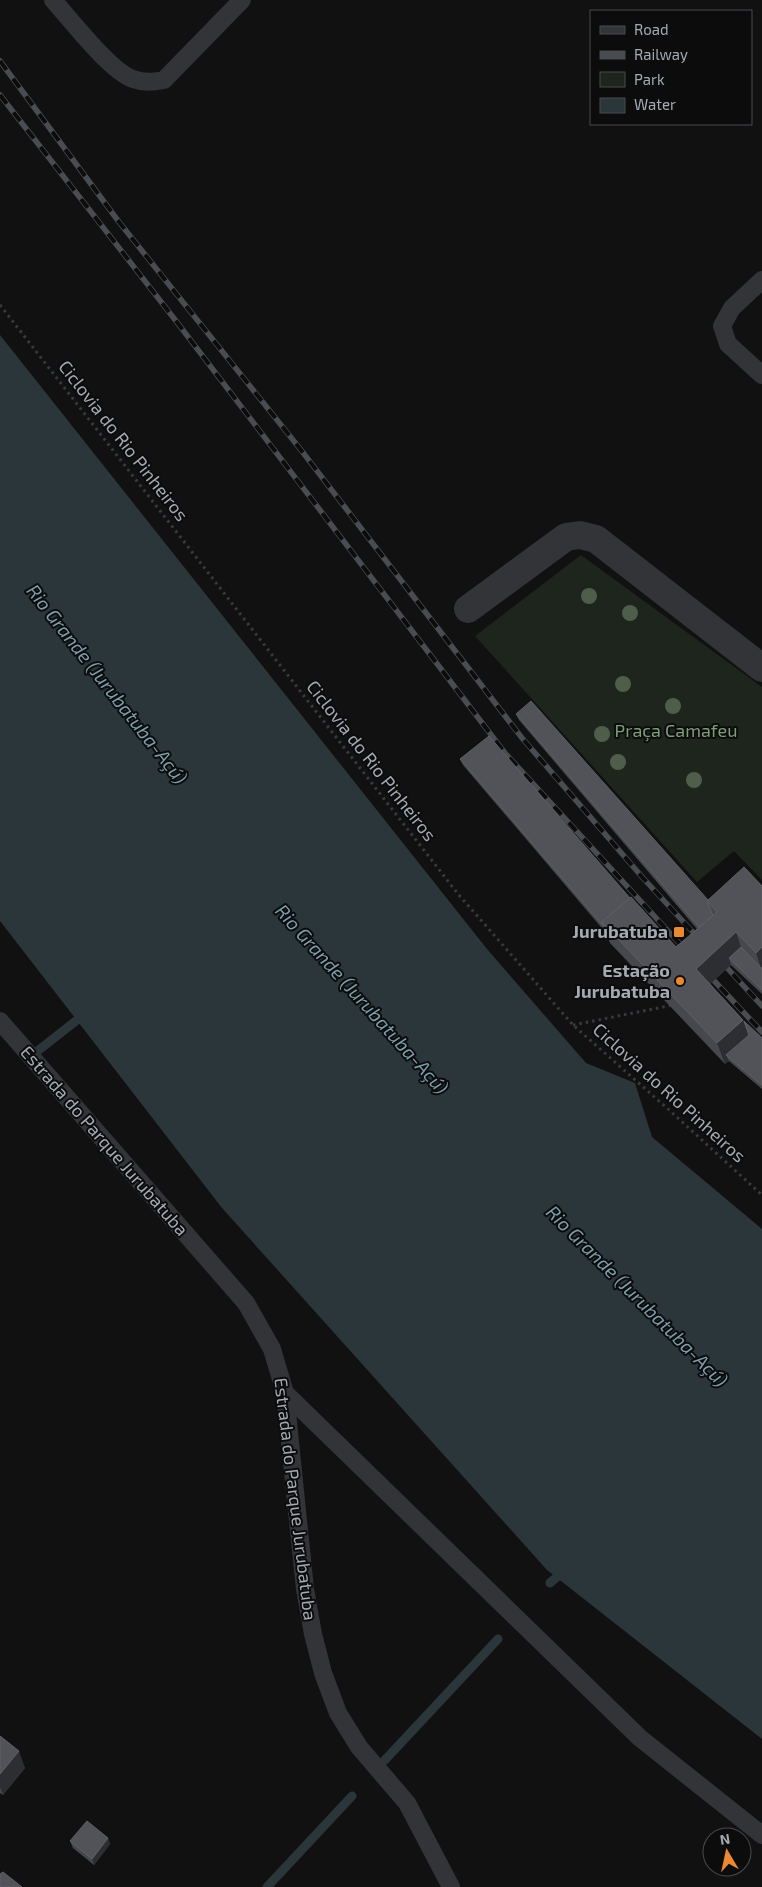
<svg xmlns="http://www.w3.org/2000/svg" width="762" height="1887" viewBox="0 0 762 1887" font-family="'Exo 2',sans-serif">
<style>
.green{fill:#1e251d}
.water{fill:#2b363a}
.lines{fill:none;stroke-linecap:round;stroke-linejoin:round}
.stream{stroke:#2b363a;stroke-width:9}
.path{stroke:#383b3e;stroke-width:3;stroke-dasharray:2.5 4;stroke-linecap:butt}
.service{stroke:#323437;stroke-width:18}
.minor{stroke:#323437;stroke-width:28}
.rail-casing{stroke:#494c50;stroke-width:5.5}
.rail{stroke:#0c0c0d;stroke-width:4;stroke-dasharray:11;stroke-linecap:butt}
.tree{fill:#4e5e4b}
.wall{fill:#47484d}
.shaded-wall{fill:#2d2e31}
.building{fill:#515358;stroke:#5e6066}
.poi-dot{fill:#e98932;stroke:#0c0c0d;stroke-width:2}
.labels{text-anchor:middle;stroke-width:4;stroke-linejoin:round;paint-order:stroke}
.street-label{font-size:18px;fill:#a3aab2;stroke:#0c0c0d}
.park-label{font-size:18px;fill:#7f9d7a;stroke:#0c0c0d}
.poi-label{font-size:18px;font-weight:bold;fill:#a3aab2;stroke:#0c0c0d;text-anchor:end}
.water-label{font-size:19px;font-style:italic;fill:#7b9fac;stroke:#0c0c0d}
</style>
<rect width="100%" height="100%" fill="#111112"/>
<path class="green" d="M581,555L762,687V880L734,851L697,882L475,636Z"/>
<path class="water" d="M0,335L487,949L586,1063L635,1083L652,1137L762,1229V1739L547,1570L222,1208L0,921Z"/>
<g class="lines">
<g class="stream">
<path d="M35,1053L86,1013"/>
<path d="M550,1583L565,1570"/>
<path d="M384,1761L498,1639"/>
<path d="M267,1887L352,1796"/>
</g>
<g class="path">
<path d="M0,305L458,894L573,1025L668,1109L762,1195"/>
<path d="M573,1025L673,1005"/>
</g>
<g class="service">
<path d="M53,0C71,20 110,71 133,79C144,83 153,82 164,80L242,0"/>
<path d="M762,280L732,308L722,326L728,344L762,375"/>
<path d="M0,1021L246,1303L272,1349L285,1393L305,1589L313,1634L323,1673L338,1713L359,1747L407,1803L451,1887"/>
<path d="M285,1393L640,1738L762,1835"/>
</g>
<path class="minor" d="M468,609L566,537L580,535L596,539L762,668"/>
<defs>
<g id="rail">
<path d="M0,61L119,222L301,450L522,738L643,878L702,942"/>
<path d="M0,95L176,321L505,753L690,955"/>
<path d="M718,958L762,1006"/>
<path d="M705,971L762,1032"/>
</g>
</defs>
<use href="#rail" class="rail-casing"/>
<use href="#rail" class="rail"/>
</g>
<g class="tree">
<circle cx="589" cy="596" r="8"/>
<circle cx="630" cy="613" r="8"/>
<circle cx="623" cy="684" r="8"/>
<circle cx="673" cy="706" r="8"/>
<circle cx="602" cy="734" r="8"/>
<circle cx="618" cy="762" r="8"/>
<circle cx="694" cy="780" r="8"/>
</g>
<g class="wall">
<path d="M516,714L708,900L762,886V994L731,965L710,984L744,1021L762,1038V1089L729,1061L725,1064L610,943L606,933L463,765L460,759L630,898L676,947L697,929L519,720Z"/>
<path d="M0,1736L25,1768L3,1795L0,1793Z"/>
<path d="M108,1838L110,1844L94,1865L73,1848L70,1841Z"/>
</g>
<g class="shaded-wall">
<path d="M736,932L743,953L729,958L731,965L706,988L696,969Z"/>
<path d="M762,947V971L756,953Z"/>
<path d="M743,1020L751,1041L726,1055L729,1061L725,1064L717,1043Z"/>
<path d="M19,1751L25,1768L3,1795L0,1787V1774Z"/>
<path d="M108,1838L110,1844L94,1865L92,1859Z"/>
</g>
<g class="building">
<path d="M531,701L708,900L707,901L713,916L699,927L516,714Z"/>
<path d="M489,736L630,898L602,922L604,927L460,759Z"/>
<path d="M744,867L762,886V947L756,953L736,932L696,969L743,1020L717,1043L602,922L631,897L676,947L717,912L707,901Z"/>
<path d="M741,947L761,968H762V990L729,958Z"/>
<path d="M744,1021L762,1038V1085L726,1055L749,1035Z"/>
<path d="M0,1736L19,1751L0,1774Z"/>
<path d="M87,1821L108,1838L92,1859L70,1841Z"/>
<path d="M3,1872L22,1887H0V1874Z"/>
</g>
<g class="poi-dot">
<rect x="673" y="926" width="12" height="12" rx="2.5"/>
<circle cx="680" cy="981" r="5"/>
</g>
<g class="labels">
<g class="street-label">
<text transform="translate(123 441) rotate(52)" y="6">Ciclovia do Rio Pinheiros</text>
<text transform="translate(371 761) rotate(52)" y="6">Ciclovia do Rio Pinheiros</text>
<text transform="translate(669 1093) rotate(42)" y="6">Ciclovia do Rio Pinheiros</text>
<text transform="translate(104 1141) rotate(49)" y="6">Estrada do Parque Jurubatuba</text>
<text transform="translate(295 1499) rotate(83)" y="6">Estrada do Parque Jurubatuba</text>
</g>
<g class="park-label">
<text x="676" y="737">Praça Camafeu</text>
</g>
<g class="poi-label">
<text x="668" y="938">Jurubatuba</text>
<text x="670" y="977">Estação<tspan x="670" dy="21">Jurubatuba</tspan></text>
</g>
<g class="water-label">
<text transform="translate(107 684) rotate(52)" y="7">Rio Grande (Jurubatuba-Açú)</text>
<text transform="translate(362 999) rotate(48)" y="7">Rio Grande (Jurubatuba-Açú)</text>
<text transform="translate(637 1296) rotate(45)" y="7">Rio Grande (Jurubatuba-Açú)</text>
</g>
</g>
<rect x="590" y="10" width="162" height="115" fill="#0c0c0d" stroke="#484b4f"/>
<rect x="600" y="26" width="25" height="8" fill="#323437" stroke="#484b4f"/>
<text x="634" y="35" font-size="15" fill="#a3aab2">Road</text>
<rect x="600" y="51" width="25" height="8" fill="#494c50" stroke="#484b4f"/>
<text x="634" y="60" font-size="15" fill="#a3aab2">Railway</text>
<rect x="600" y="72" width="25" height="15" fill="#1e251d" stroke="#484b4f"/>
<text x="634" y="85" font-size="15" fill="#a3aab2">Park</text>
<rect x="600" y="98" width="25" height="15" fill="#2b363a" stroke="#484b4f"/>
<text x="634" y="110" font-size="15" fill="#a3aab2">Water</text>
<g transform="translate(727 1852) rotate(351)"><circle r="24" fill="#0c0c0d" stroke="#484b4f"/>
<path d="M0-4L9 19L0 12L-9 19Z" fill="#e98932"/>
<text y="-8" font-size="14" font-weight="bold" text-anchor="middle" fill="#a3aab2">N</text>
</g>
</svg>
